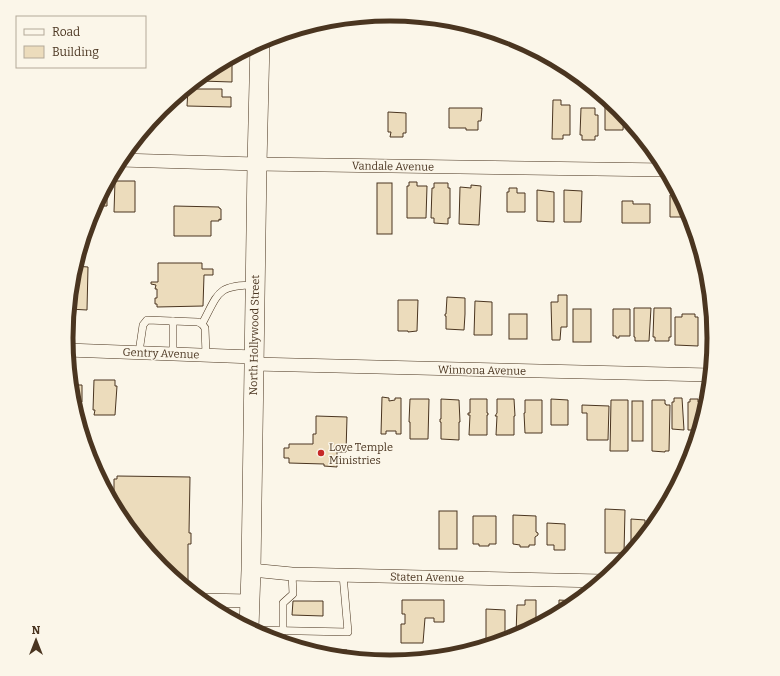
<svg xmlns="http://www.w3.org/2000/svg" width="780" height="676" viewBox="0 0 780 676" font-family="Bitter,serif">
<style>
.building{fill:#ecdcbc;stroke:#4a3520}
.lines{fill:none;stroke-linecap:round;stroke-linejoin:round}
.service-casing{stroke:#4a3520;stroke-width:8}
.minor-casing{stroke:#4a3520;stroke-width:14}
.secondary-casing{stroke:#4a3520;stroke-width:20}
.service{stroke:#fbf6e9;stroke-width:7}
.minor{stroke:#fbf6e9;stroke-width:13}
.secondary{stroke:#fbf6e9;stroke-width:19}
.poi-dot{fill:#c62828;stroke:#fbf6e9;stroke-width:1.5}
.labels{text-anchor:middle;stroke-width:3;stroke-linejoin:round;paint-order:stroke}
.street-label{font-size:11px;fill:#4a3520;stroke:#fbf6e9}
.poi-label{font-size:11px;fill:#4a3520;stroke:#fbf6e9;text-anchor:start}
.rim{fill:none;stroke:#4a3520;stroke-width:5}
</style>
<rect width="100%" height="100%" fill="#fbf6e9"/>
<g class="building">
<path d="M398,15L408,16V18H397Z"/>
<path d="M218,64H232V82L201,81V76L210,68Z"/>
<path d="M188,89H222V97H231V107L187,106Z"/>
<path d="M553,100H561V105H570V135H563V139H552Z"/>
<path d="M605,104H613L624,114L623,130H605Z"/>
<path d="M449,108H482L481,121H478V130H466V128H449Z"/>
<path d="M581,108H595V115H598V136H595V140H582V135H580Z"/>
<path d="M388,112L406,113V133H403V137H390L391,132H388Z"/>
<path d="M115,181H135V212H114Z"/>
<path d="M409,182H417V186H427L426,218H407V186H409Z"/>
<path d="M107,183V206H95Z"/>
<rect x="377" y="183" width="15" height="51"/>
<path d="M434,183H448V188H450V218H448V224L434,223V218H431L432,188H434Z"/>
<path d="M471,185L481,186L479,225L459,224L460,187L471,188Z"/>
<path d="M509,188H517V193H525V212H507V192H509Z"/>
<path d="M537,190L554,192V222L537,221Z"/>
<path d="M564,190L582,191L581,222H564Z"/>
<path d="M672,191H677L687,211V217H670V195H672Z"/>
<path d="M622,201H633V204H650V223H622Z"/>
<path d="M174,206L219,207V208L221,209V220L219,219V221H211V236H174Z"/>
<path d="M158,263H202V269H213V275H204L203,306L157,307V304H155V298H157V289H155L156,285L151,284V282H158Z"/>
<path d="M75,266L88,267L87,310L69,309L72,275Z"/>
<path d="M558,295H567V327H561L560,340H552L551,302H558Z"/>
<path d="M447,297L465,298V314L464,330L446,329V316H445V314H446Z"/>
<path d="M398,300H418L417,331L408,332V331H398Z"/>
<path d="M475,301L492,302V335H474Z"/>
<path d="M634,308H651L649,341H635V337H634Z"/>
<path d="M654,308H671V337H669V341H655V337H653Z"/>
<rect x="573" y="309" width="18" height="33"/>
<path d="M613,309H630V336H619V338H616V336H613Z"/>
<rect x="509" y="314" width="18" height="25"/>
<path d="M682,314H695V317H698V346L675,345V317H682Z"/>
<path d="M94,380H115V386H117L115,415H94L95,410H93Z"/>
<path d="M70,382L74,383V385H82V402L80,403L72,402Z"/>
<path d="M382,397L389,398V401L395,400V398H401V434H396V431H386V434H381Z"/>
<path d="M674,398H682L684,430L672,429V402H674Z"/>
<path d="M410,399H429L428,439H410V422H409Z"/>
<path d="M441,399L459,400L460,422H459V440L441,439V422H440V419H441Z"/>
<path d="M470,399H487V413H488V415H487V435H469L470,415H468V413H470Z"/>
<path d="M497,399H514L515,416H514V435H496L497,416H495L497,413Z"/>
<path d="M551,399L568,400V425H551Z"/>
<path d="M690,399H698V402H699V430H688V402H690Z"/>
<path d="M525,400H542V433H525L524,413H525Z"/>
<path d="M611,400H628V451H610Z"/>
<path d="M652,400H665V404H666V405H670L669,451H665V452L652,451Z"/>
<rect x="632" y="401" width="11" height="40"/>
<path d="M582,405L609,406L608,440H587V413H582Z"/>
<path d="M316,416L347,417L346,452H337V467L324,466V464L289,463V458H284V448H289V444H313V434H316Z"/>
<path d="M117,476L190,477L189,533H191V544H188V581H178L161,567L120,518L113,504H116V494H114V479H117Z"/>
<path d="M605,509L625,510L624,553H605Z"/>
<rect x="439" y="511" width="18" height="38"/>
<path d="M513,515L536,516V532L538,533V535L535,537V545H529V547H520V545L513,544Z"/>
<path d="M473,516H496V544H489V546H479V544H473Z"/>
<path d="M631,519L645,520V535L633,551H631Z"/>
<path d="M651,520H658L651,528Z"/>
<path d="M547,523L565,524V550H554V545H547Z"/>
<path d="M402,600H444V622H434V618H425L423,643H401V624H405V614H402Z"/>
<path d="M525,600H536V626L516,635L517,605H525Z"/>
<path d="M559,600L578,601L562,612L559,611Z"/>
<path d="M293,601H323V616L292,615Z"/>
<path d="M486,609L505,610V640L486,646Z"/>
<path d="M304,649L347,650V658L327,656Z"/>
</g>
<g class="lines">
<defs>
<g id="service">
<path d="M202,324C219,292 217,285 255,285"/>
<path d="M139,352L143,325L147,320L198,322L202,324L205,328L206,354"/>
<path d="M173,353V321"/>
<path d="M253,630L348,632L343,575"/>
<path d="M283,631V603L293,594L292,574"/>
</g>
<g id="minor">
<path d="M120,160L257,164L666,170"/>
<path d="M67,350L254,357"/>
<path d="M254,364L710,375"/>
<path d="M251,570L292,574L602,581"/>
<path d="M201,600L250,601"/>
</g>
<path id="secondary" d="M249,628L251,570L257,164L260,42"/>
</defs>
<use href="#service" class="service-casing"/>
<use href="#minor" class="minor-casing"/>
<use href="#secondary" class="secondary-casing"/>
<use href="#service" class="service"/>
<use href="#minor" class="minor"/>
<use href="#secondary" class="secondary"/>
</g>
<circle class="poi-dot" cx="321" cy="453" r="4"/>
<g class="labels">
<g class="street-label">
<text transform="translate(393 166) rotate(1)" y="4">Vandale Avenue</text>
<text transform="translate(254 335) rotate(-89)" y="4">North Hollywood Street</text>
<text transform="translate(161 353) rotate(2)" y="4">Gentry Avenue</text>
<text transform="translate(482 370) rotate(1)" y="4">Winnona Avenue</text>
<text transform="translate(427 577) rotate(1)" y="4">Staten Avenue</text>
</g>
<g class="poi-label">
<text x="329" y="451">Love Temple<tspan x="329" dy="13">Ministries</tspan></text>
</g>
</g>
<path d="M0 0H780V676H0ZM73 338a317 317 0 1 1 634 0a317 317 0 1 1-634 0Z" fill="#fbf6e9" fill-rule="evenodd"/>
<path class="rim" d="M73 338a317 317 0 1 1 634 0a317 317 0 1 1-634 0Z"/>
<rect x="16" y="16" width="130" height="52" fill="#fbf6e9" stroke="#b4a999"/>
<rect x="24" y="29" width="20" height="6" fill="#fbf6e9" stroke="#b4a999"/>
<text x="52" y="36" font-size="12" fill="#4a3520">Road</text>
<rect x="24" y="46" width="20" height="12" fill="#ecdcbc" stroke="#b4a999"/>
<text x="52" y="56" font-size="12" fill="#4a3520">Building</text>
<g transform="translate(36 640)" stroke="#fbf6e9" stroke-width="3" paint-order="stroke">
<path d="M0-3L7 15L0 10L-7 15Z" fill="#4a3520"/>
<text y="-6" font-size="11" font-weight="bold" text-anchor="middle" fill="#4a3520">N</text>
</g>
</svg>
